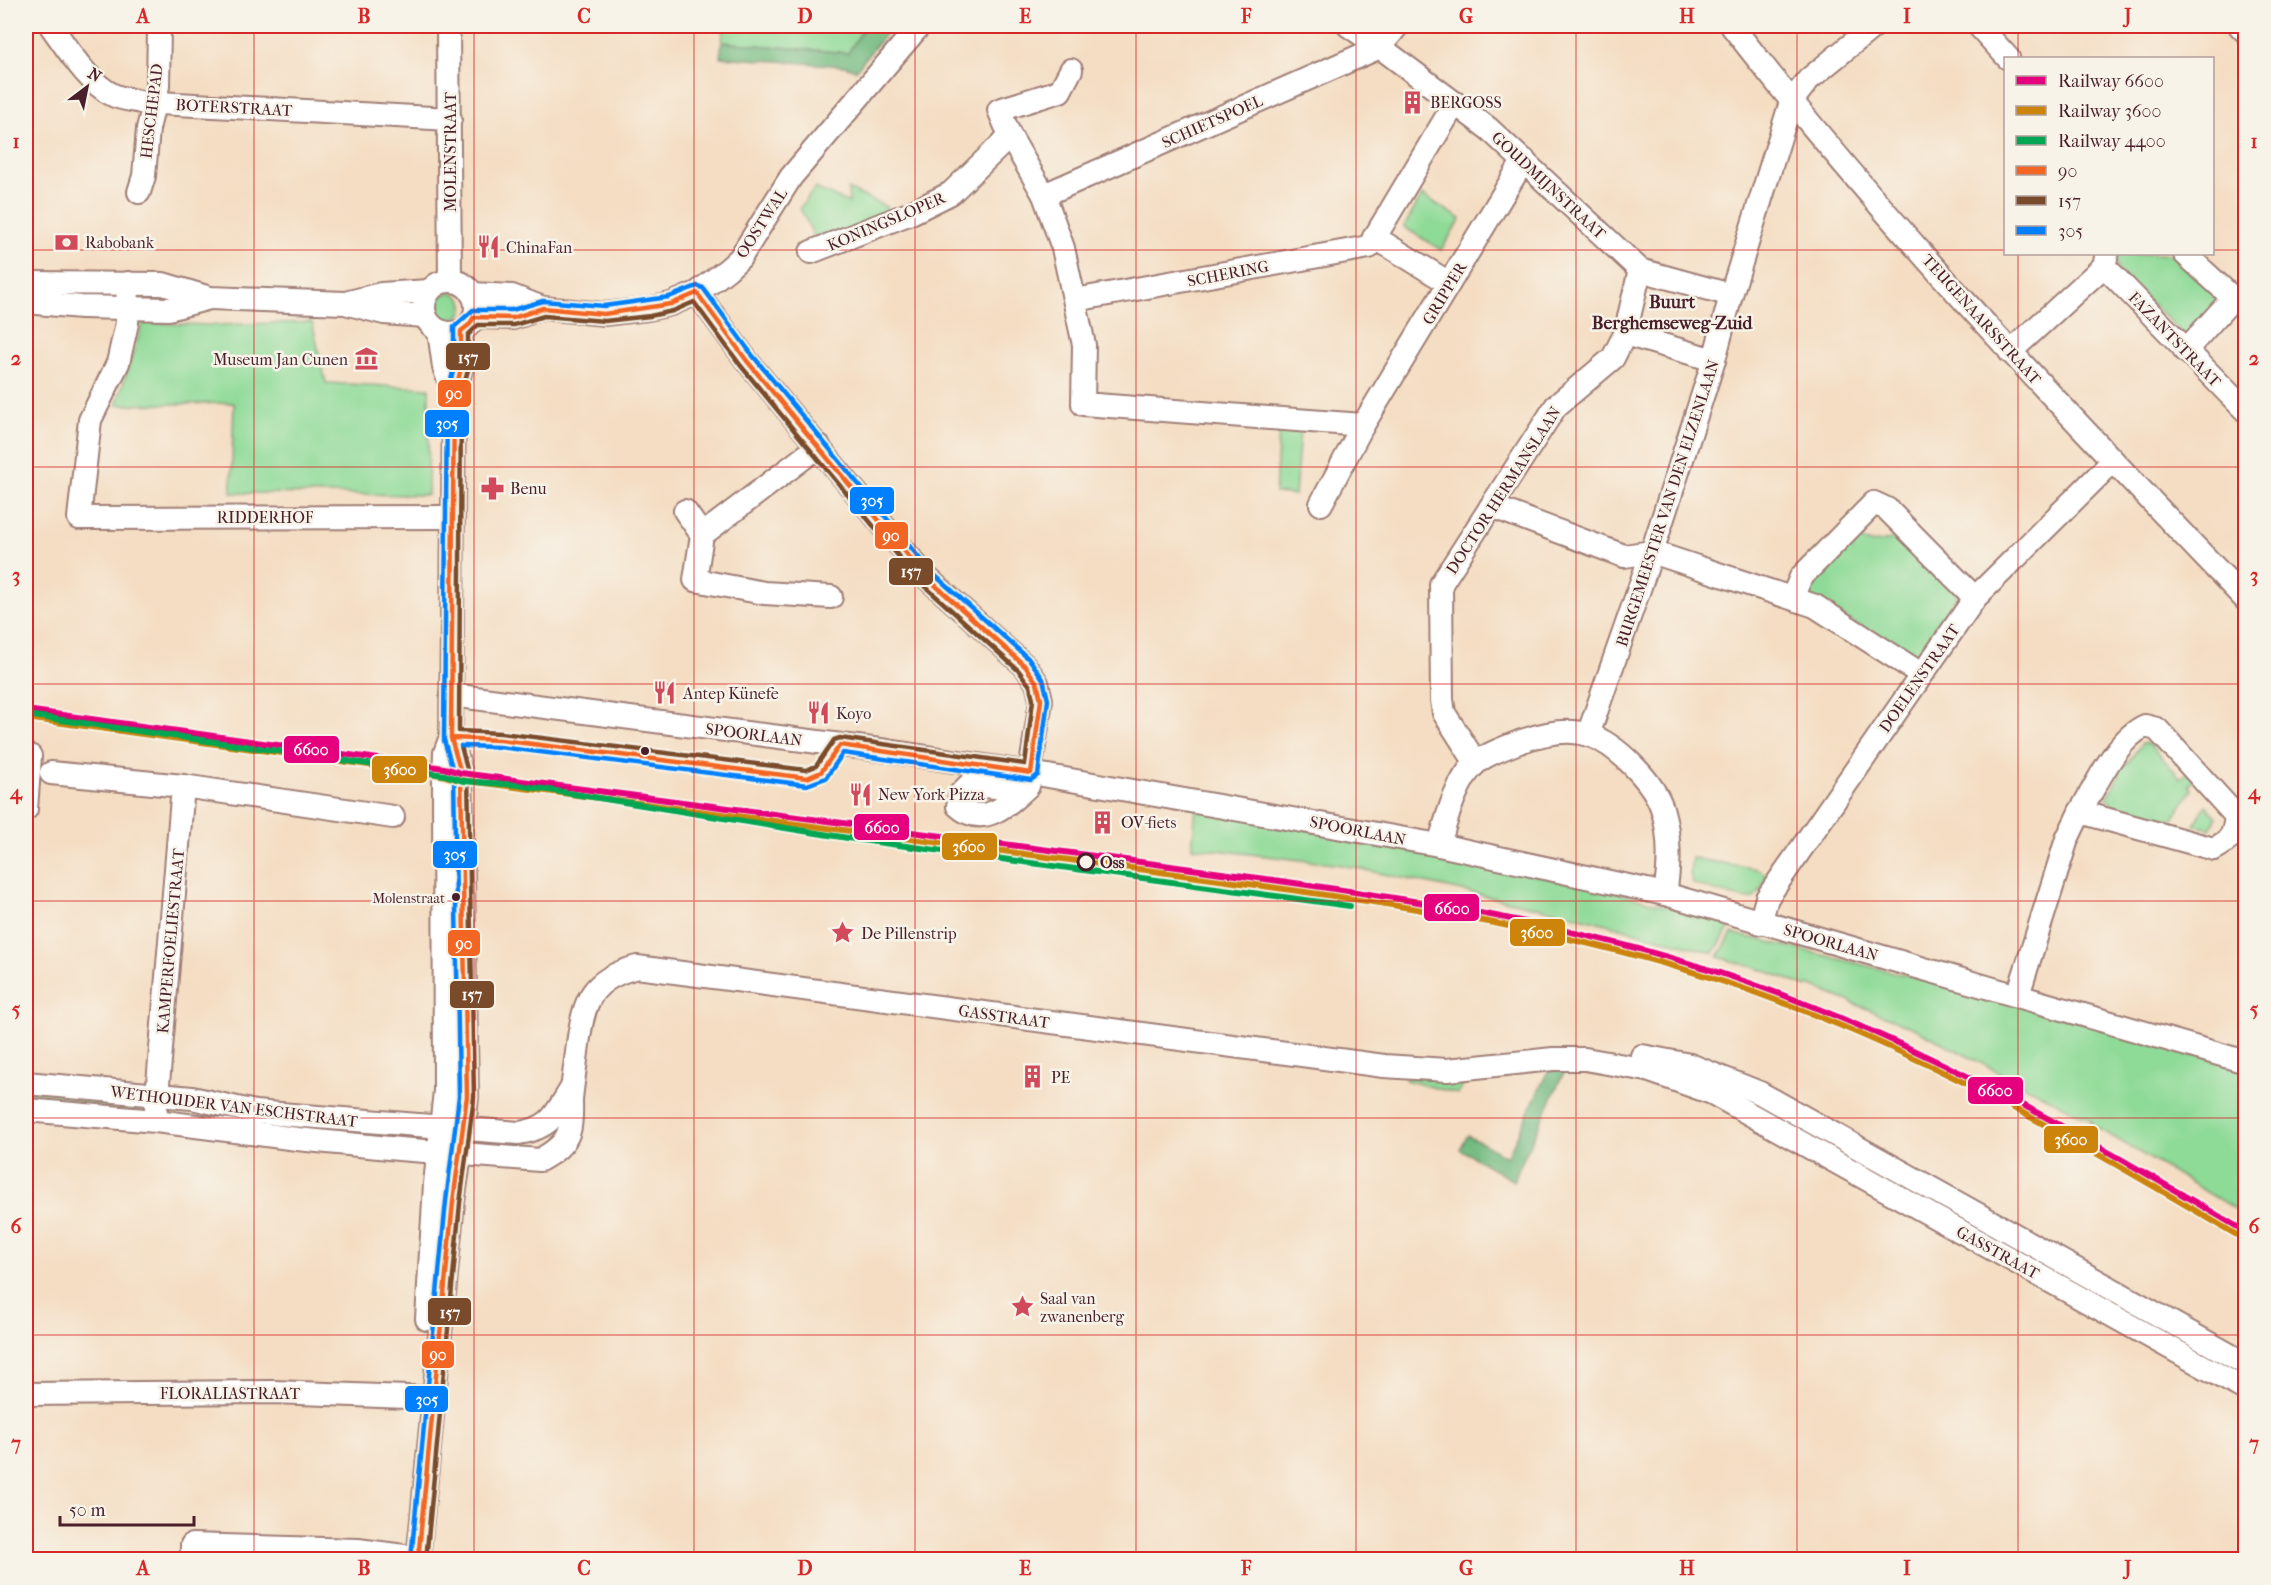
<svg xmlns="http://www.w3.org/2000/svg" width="2271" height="1585" viewBox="0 0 2271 1585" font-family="'IM FELL French Canon',serif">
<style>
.green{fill:#8eda97;stroke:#6c7c61;stroke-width:1.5}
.forest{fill:#72ba80;stroke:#5e6c56;stroke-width:1.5}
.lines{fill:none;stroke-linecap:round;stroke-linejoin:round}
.minor-casing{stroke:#9f7e76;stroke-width:26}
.minor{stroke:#fff;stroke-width:22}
.bus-1-casing{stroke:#f7f3e8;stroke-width:9}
.bus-2-casing{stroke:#f7f3e8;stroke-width:9}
.bus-3-casing{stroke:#f7f3e8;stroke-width:9}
.bus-1{stroke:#f26522;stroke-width:4.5}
.bus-2{stroke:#7a4b2a;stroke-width:4.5}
.bus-3{stroke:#0080ff;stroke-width:4.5}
.rail-1-casing{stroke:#f7f3e8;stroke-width:10}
.rail-2-casing{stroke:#f7f3e8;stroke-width:10}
.rail-3-casing{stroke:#f7f3e8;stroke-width:10}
.rail-1{stroke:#e5007d;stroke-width:6}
.rail-2{stroke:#cc840b;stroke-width:6}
.rail-3{stroke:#00a651;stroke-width:6}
.grid{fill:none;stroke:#d62828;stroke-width:1.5;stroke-opacity:0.55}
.bus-dot{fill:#4a1f2b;stroke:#f7f3e8;stroke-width:2}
.stop-dot{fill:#f7f3e8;stroke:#4a1f2b;stroke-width:3}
.labels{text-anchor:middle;stroke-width:5;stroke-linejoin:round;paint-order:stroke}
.bus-label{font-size:14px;fill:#4a1f2b;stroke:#f7f3e8;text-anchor:end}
.poi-label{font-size:16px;fill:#4a1f2b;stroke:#f7f3e8;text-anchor:start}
.street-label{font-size:16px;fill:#4a1f2b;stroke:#f7f3e8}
.stop-label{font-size:16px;font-weight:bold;fill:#4a1f2b;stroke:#f7f3e8;text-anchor:start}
.neighbourhood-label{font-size:18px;font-weight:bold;fill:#4a1f2b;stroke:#f7f3e8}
.line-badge{stroke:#f7f3e8;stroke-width:2}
.badge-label{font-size:16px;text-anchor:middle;font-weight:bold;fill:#fff}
.neatline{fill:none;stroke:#d62828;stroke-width:2}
.grid-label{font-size:20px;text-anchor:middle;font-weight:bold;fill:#d62828}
</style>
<rect width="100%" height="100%" fill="#f7f3e8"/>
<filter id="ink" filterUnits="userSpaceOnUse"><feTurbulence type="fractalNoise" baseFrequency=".0167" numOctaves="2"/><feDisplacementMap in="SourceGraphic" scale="12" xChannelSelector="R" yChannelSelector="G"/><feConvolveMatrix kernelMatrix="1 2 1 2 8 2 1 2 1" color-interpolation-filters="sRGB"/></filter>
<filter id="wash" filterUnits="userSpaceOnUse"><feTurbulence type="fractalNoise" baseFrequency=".008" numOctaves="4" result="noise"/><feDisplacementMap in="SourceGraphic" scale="24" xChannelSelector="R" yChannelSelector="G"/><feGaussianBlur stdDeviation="1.35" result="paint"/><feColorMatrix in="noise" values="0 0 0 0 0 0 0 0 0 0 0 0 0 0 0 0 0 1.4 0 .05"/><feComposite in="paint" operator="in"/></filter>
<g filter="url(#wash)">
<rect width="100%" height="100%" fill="#f4ddc2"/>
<g class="green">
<path d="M724,26H865L848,53L722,42Z"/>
<path d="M815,188L849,203L848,189L887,207L883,220L818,244L800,208Z"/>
<path d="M1422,195L1461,219L1441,250L1404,227Z"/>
<path d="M2115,254H2173L2220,300L2187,338L2118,271Z"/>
<circle cx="450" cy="306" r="13"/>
<path d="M312,322L326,383L429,388L428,495L231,493L234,403L116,405L143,323L213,325Z"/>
<path d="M1279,429L1300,431L1295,495L1275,493Z"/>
<path d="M1900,535L1958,594L1914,660L1810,596L1806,589L1807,584L1854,538C1871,545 1883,544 1900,535Z"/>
<path d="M2142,743L2149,744L2181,778L2188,772L2195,779L2189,785L2192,790L2172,820L2164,819L2161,828L2151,825L2153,816L2111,804L2110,800L2107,798L2120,774L2114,768L2118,761L2126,765Z"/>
<path d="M2206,805L2217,817L2210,829L2194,825Z"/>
<path d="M1196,807L1609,890L1731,925L1714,953L1569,914L1342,865L1192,847Z"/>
<path d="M1692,858L1758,869L1767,876C1764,883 1759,898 1750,899C1745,900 1699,887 1693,883L1690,873Z"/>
<path d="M1732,933L1946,985L2245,1067V1215L2091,1124L2092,1121L1914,1028L1809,985L1807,987L1766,971L1718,957Z"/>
<path d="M1507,1072V1077L1465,1082L1458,1094L1405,1080L1406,1077Z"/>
<path d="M26,1087L137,1099L142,1107L138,1113L26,1104Z"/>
</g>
<g class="forest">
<path d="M865,26H892L856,70L845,66L720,57L722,42L848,53Z"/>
<path d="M1566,1068L1513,1181L1460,1149L1468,1135L1507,1157L1548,1071Z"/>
</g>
</g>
<g filter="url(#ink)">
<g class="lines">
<defs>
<g id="minor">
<path d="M51,26C67,48 88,83 113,95C121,99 133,100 141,102L450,119"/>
<path d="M448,26L450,280"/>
<path d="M1349,26L1380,47L1489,129L1640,270L1731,295"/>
<path d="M1732,26C1889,229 2068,414 2246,600"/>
<path d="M1979,26L2008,58"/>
<path d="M2240,26L2246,32"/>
<path d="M1071,70L1060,91L999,110L1010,136L1044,195L1063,248L1084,345L1083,404L1363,425L1524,160"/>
<path d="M139,192L144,176L148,129L158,86L159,29"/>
<path d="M1044,195L1380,47L1397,26"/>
<path d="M1374,237L1449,283"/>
<path d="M811,252L911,213L951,193L1010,136"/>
<path d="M2185,254L2233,298L2246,306"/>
<path d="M2104,266L2246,411"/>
<circle cx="450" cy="307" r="26"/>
<path d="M26,283L163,284L210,298L345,303L384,313L425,316"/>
<path d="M128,283L127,323L118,363L90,420L79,518L451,517"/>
<path d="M697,293L747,361L925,576L1025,666L1037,683L1041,700L1028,786L1009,788L969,785L961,793L958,806C983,829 1009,804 1028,786"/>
<path d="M472,294L512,296L543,308L604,314L648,309L671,304L697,293L728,269L740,258L791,177L919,26"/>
<path d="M1075,300L1369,247L1455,103"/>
<path d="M26,302L81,307L169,309L210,298"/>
<path d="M349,302L381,294L429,291"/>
<path d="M474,317L513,318L543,308"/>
<path d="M439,331L444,367L454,395"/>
<path d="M1625,334L1714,360"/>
<path d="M2185,351L2233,298"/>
<path d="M2010,352L2104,266L2107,254"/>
<path d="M1321,504L1363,425"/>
<path d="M1491,506L1624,556L1652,552L1815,606L1921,674"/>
<path d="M685,511L702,535L819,446"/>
<path d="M702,535L695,580L764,593L831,597"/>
<path d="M1792,598L1801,577L1874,503L1887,509L1975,598"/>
<path d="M451,695L888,751L1031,773L1439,845L1665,894L2246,1062"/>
<path d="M2145,726L2157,729L2236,816C2234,835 2231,840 2214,849L2080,812C2096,786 2116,739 2145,726Z"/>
<path d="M1588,735L1652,552L1714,360L1731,295L1791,102L1809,79L1874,26"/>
<path d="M26,755L30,756L26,809"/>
<path d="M1476,763L1444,713L1442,700L1441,584L1556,406L1613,358L1625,334L1640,270"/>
<path d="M51,773L183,786L393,817"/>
<path d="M1439,845C1446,821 1456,780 1476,763C1486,754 1509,746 1522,741C1542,734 1568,728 1589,735C1616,744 1653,781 1662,808C1671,837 1670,865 1665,894"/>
<path d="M1760,923L1767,898L1975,598L2113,461"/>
<path d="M2018,995L2067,839L2080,812"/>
<path d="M1642,1056L1690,1065L1760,1093L2246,1364"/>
<path d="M26,1083L192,1098L255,1112L519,1133C551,1128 555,1115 571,1089"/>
<path d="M156,1108L183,786"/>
<path d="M26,1110L156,1121L297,1139L399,1149L540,1160C552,1153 565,1145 569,1131C572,1122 571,1109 571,1099C573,1080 576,1062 578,1044C584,1000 591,979 637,967L1384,1066L1447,1070L1553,1059H1585L1647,1070L1712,1093L2246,1390"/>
<path d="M427,1319L435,1184L445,1091L444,782L445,753L449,742"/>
<path d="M26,1394L273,1392L434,1398"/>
<path d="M192,1560V1545L358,1550L419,1558"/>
<path d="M418,1560L453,1202L464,1128L467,1096L461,773L451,738L454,395L461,369V331"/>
</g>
</defs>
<use href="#minor" class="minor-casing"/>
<use href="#minor" class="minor"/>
<defs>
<g id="bus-1">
<path d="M697,293L747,361L925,576L1025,666L1037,683L1041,700L1031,773L840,745L821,772L807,778L500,740L451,738L454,395L461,369V331L469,325L474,317L513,318L543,308L604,314L671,304Z"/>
<path d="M418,1560L453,1202L467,1096L461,773L451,738"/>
</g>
<g id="bus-2">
<path d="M694,302L741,366L919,581L1019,671L1030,686L1033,700L1025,764L840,738L834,740L816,766L806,770L501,733L459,731L461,396L468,370V335L478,325H514L544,316L605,321L650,316L673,311Z"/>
<path d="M426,1560L460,1203L474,1097L468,773L461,746"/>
</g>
<g id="bus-3">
<path d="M444,738L447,395L454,368V327L473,310H512L543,301L604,306L669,297L697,286L703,288L753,356L930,571L1030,660L1043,679L1048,700L1038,775L1031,780L843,753L826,778L807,785L499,747L461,746"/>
<path d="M411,1559L446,1201L459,1096L454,774L444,740"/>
</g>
</defs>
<use href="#bus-1" class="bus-1-casing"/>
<use href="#bus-2" class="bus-2-casing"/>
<use href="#bus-3" class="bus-3-casing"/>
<use href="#bus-1" class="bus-1"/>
<use href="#bus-2" class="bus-2"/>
<use href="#bus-3" class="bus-3"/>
<defs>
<path id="rail-1" d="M26,710L444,768L461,773C690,802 919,831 1148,863C1340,889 1532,912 1717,972C1906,1033 2076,1131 2246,1232"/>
<path id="rail-2" d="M26,718L442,775L460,780C689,809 918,839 1146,870C1338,896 1530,919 1715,979C1903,1039 2073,1138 2242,1238"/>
<path id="rail-3" d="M27,715L445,775L463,781L518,785L854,839L1350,906"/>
</defs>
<use href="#rail-1" class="rail-1-casing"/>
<use href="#rail-2" class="rail-2-casing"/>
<use href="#rail-3" class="rail-3-casing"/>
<use href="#rail-1" class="rail-1"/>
<use href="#rail-2" class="rail-2"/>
<use href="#rail-3" class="rail-3"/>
</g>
</g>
<path class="grid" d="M254,26V1560M474,26V1560M694,26V1560M915,26V1560M1136,26V1560M1356,26V1560M1576,26V1560M1797,26V1560M2018,26V58M26,250H2006M2212,250H2246M2018,254V1560M26,467H2246M26,684H2246M26,901H2246M26,1118H2246M26,1335H2246"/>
<defs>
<symbol id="building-bare" viewBox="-9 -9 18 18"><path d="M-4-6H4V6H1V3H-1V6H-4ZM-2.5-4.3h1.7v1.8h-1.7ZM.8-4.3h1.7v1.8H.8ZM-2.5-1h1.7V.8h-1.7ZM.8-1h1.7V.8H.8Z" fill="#d1495b" stroke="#f7f3e8" stroke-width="2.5" paint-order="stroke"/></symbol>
<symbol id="bank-bare" viewBox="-9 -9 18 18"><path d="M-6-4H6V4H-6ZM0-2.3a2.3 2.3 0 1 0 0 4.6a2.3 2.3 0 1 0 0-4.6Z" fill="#d1495b" stroke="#f7f3e8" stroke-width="2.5" paint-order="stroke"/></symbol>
<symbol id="restaurant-bare" viewBox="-9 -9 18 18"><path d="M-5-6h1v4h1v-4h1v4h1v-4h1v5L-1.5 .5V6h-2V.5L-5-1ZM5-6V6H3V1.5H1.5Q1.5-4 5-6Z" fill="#d1495b" stroke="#f7f3e8" stroke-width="2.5" paint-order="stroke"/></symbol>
<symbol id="museum-bare" viewBox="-9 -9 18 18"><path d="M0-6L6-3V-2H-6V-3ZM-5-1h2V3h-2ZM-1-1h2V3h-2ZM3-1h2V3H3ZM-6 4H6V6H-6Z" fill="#d1495b" stroke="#f7f3e8" stroke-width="2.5" paint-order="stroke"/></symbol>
<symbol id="pharmacy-bare" viewBox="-9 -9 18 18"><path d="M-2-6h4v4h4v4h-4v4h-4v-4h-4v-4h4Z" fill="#d1495b" stroke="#f7f3e8" stroke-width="2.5" paint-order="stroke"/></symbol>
<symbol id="sight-bare" viewBox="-9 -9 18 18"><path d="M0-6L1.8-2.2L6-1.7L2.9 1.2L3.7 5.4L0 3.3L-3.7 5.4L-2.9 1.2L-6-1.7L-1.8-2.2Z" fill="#d1495b" stroke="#f7f3e8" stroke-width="2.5" paint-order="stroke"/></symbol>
</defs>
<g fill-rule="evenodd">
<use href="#building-bare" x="1396" y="86" width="33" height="33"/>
<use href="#bank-bare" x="50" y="226" width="33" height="33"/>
<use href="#restaurant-bare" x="472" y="230" width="33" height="33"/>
<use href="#museum-bare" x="350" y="342" width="33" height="33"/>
<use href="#pharmacy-bare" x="476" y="472" width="33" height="33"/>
<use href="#restaurant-bare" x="648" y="676" width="33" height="33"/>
<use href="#restaurant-bare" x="802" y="696" width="33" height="33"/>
<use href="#restaurant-bare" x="844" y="778" width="33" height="33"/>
<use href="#building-bare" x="1086" y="806" width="33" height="33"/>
<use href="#sight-bare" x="826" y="916" width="33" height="33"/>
<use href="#building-bare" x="1016" y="1060" width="33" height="33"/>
<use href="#sight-bare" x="1006" y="1290" width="33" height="33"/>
</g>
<g class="bus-dot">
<circle cx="645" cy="751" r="5"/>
<circle cx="456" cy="897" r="5"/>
</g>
<circle class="stop-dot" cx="1086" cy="862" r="8"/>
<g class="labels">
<g class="bus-label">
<text x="445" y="903">Molenstraat</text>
</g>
<g class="poi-label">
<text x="1430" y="108">BERGOSS</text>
<text x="85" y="248">Rabobank</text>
<text x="506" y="253">ChinaFan</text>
<text x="348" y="365" text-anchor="end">Museum Jan Cunen</text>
<text x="510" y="494">Benu</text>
<text x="683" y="699">Antep Künefe</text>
<text x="836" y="719">Koyo</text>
<text x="878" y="800">New York Pizza</text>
<text x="1121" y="828">OV-fiets</text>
<text x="861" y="939">De Pillenstrip</text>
<text x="1051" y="1083">PE</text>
<text x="1040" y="1304">Saal van<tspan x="1040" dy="18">zwanenberg</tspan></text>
</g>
<g class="street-label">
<text transform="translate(234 107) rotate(3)" y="6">BOTERSTRAAT</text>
<text transform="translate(151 111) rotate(-83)" y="6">HESCHEPAD</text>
<text transform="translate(1212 121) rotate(-24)" y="6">SCHIETSPOEL</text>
<text transform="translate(450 152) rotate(-90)" y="6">MOLENSTRAAT</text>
<text transform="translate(1549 185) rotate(43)" y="6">GOUDMIJNSTRAAT</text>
<text transform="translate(886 221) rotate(-23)" y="6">KONINGSLOPER</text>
<text transform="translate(761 223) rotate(-57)" y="6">OOSTWAL</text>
<text transform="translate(1228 273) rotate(-11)" y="6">SCHERING</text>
<text transform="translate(1444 293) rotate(-59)" y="6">GRIPPER</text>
<text transform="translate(1982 319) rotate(48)" y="6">TEUGENAARSSTRAAT</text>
<text transform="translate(2175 339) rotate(46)" y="6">FAZANTSTRAAT</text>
<text transform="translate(1503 490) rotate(-57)" y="6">DOCTOR HERMANSLAAN</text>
<text transform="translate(1667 503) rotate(-72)" y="6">BURGEMEESTER VAN DEN ELZENLAAN</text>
<text x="265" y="523">RIDDERHOF</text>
<text transform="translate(1919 678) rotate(-55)" y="6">DOELENSTRAAT</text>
<text transform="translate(754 734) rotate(7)" y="6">SPOORLAAN</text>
<text transform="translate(1358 830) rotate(11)" y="6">SPOORLAAN</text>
<text transform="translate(170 941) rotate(-85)" y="6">KAMPERFOELIESTRAAT</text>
<text transform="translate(1831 942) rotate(16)" y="6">SPOORLAAN</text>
<text transform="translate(1004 1016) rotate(8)" y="6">GASSTRAAT</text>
<text transform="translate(234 1106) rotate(7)" y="6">WETHOUDER VAN ESCHSTRAAT</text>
<text transform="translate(1998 1252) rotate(29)" y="6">GASSTRAAT</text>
<text x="230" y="1399">FLORALIASTRAAT</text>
</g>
<g class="stop-label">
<text x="1100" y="868">Oss</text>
</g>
<g class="neighbourhood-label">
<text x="1672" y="308">Buurt<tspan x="1672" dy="21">Berghemseweg-Zuid</tspan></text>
</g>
</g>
<g class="line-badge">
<rect x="445" y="342" width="46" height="29" rx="6" fill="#7a4b2a"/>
<rect x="437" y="379" width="35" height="29" rx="6" fill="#f26522"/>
<rect x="424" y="409" width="46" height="29" rx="6" fill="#0080ff"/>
<rect x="849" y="486" width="46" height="29" rx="6" fill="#0080ff"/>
<rect x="874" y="521" width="35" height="29" rx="6" fill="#f26522"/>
<rect x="888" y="557" width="46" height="29" rx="6" fill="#7a4b2a"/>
<rect x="283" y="735" width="57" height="29" rx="6" fill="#e5007d"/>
<rect x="371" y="755" width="57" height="29" rx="6" fill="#cc840b"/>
<rect x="853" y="813" width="57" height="28" rx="6" fill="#e5007d"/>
<rect x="941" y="832" width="57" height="29" rx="6" fill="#cc840b"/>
<rect x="432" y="840" width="46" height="29" rx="6" fill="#0080ff"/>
<rect x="1423" y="893" width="57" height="29" rx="6" fill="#e5007d"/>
<rect x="1509" y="918" width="57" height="29" rx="6" fill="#cc840b"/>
<rect x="447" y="929" width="34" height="28" rx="6" fill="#f26522"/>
<rect x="449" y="980" width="46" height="29" rx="6" fill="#7a4b2a"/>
<rect x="1967" y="1076" width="57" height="29" rx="6" fill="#e5007d"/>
<rect x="2043" y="1125" width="56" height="29" rx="6" fill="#cc840b"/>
<rect x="427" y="1297" width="45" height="29" rx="6" fill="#7a4b2a"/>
<rect x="421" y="1340" width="34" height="29" rx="6" fill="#f26522"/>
<rect x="404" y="1385" width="45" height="28" rx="6" fill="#0080ff"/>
</g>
<g class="badge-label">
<text x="468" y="363">157</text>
<text x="454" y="399">90</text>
<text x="447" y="429">305</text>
<text x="872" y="506">305</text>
<text x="891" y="541">90</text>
<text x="911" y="577">157</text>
<text x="311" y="755">6600</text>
<text x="400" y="775">3600</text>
<text x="882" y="833">6600</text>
<text x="969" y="852">3600</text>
<text x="455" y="860">305</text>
<text x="1452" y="914">6600</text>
<text x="1537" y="938">3600</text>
<text x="464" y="949">90</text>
<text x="472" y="1000">157</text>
<text x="1995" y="1096">6600</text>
<text x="2071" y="1145">3600</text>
<text x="450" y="1318">157</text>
<text x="438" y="1360">90</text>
<text x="427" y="1405">305</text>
</g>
<rect width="2271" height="1585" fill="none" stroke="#f7f3e8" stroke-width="66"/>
<rect x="2004" y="57" width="210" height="198" fill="#f7f3e8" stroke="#b29e9c" stroke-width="1.5"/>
<rect x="2016" y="76" width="30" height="9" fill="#e5007d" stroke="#b29e9c" stroke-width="1.5"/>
<text x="2058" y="87" font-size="18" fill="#4a1f2b">Railway 6600</text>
<rect x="2016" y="106" width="30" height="9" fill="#cc840b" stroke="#b29e9c" stroke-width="1.5"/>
<text x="2058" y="117" font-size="18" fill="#4a1f2b">Railway 3600</text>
<rect x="2016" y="136" width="30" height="9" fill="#00a651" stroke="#b29e9c" stroke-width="1.5"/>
<text x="2058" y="147" font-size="18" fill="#4a1f2b">Railway 4400</text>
<rect x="2016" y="166" width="30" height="9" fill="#f26522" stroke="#b29e9c" stroke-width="1.5"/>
<text x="2058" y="177" font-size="18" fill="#4a1f2b">90</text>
<rect x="2016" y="196" width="30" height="9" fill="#7a4b2a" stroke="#b29e9c" stroke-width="1.5"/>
<text x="2058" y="207" font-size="18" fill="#4a1f2b">157</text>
<rect x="2016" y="226" width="30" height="9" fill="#0080ff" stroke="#b29e9c" stroke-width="1.5"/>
<text x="2058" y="237" font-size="18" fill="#4a1f2b">305</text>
<g transform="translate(87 87) rotate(32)" stroke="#f7f3e8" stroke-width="4.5" paint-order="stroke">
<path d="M0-4.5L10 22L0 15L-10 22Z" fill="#4a1f2b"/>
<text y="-9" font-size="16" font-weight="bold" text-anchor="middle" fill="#4a1f2b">N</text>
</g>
<path d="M60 1516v9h134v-9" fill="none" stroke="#4a1f2b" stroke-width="3"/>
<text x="69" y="1516" font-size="18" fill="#4a1f2b" stroke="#f7f3e8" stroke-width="4.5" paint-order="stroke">50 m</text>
<rect x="33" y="33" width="2205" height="1519" class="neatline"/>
<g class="grid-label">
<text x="143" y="23">A</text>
<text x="364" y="23">B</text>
<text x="584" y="23">C</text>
<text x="805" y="23">D</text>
<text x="1025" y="23">E</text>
<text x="1246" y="23">F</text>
<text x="1466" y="23">G</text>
<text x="1687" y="23">H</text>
<text x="1907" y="23">I</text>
<text x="2128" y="23">J</text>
<text x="16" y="148">1</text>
<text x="2254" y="148">1</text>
<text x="16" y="365">2</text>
<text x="2254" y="365">2</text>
<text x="16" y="582">3</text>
<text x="2254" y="582">3</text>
<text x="16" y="799">4</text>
<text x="2254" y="799">4</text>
<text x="16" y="1016">5</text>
<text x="2254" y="1016">5</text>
<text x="16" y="1233">6</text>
<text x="2254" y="1233">6</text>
<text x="16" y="1450">7</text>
<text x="2254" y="1450">7</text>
<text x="143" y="1575">A</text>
<text x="364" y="1575">B</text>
<text x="584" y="1575">C</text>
<text x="805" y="1575">D</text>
<text x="1025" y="1575">E</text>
<text x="1246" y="1575">F</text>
<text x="1466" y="1575">G</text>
<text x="1687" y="1575">H</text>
<text x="1907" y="1575">I</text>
<text x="2128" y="1575">J</text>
</g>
</svg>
